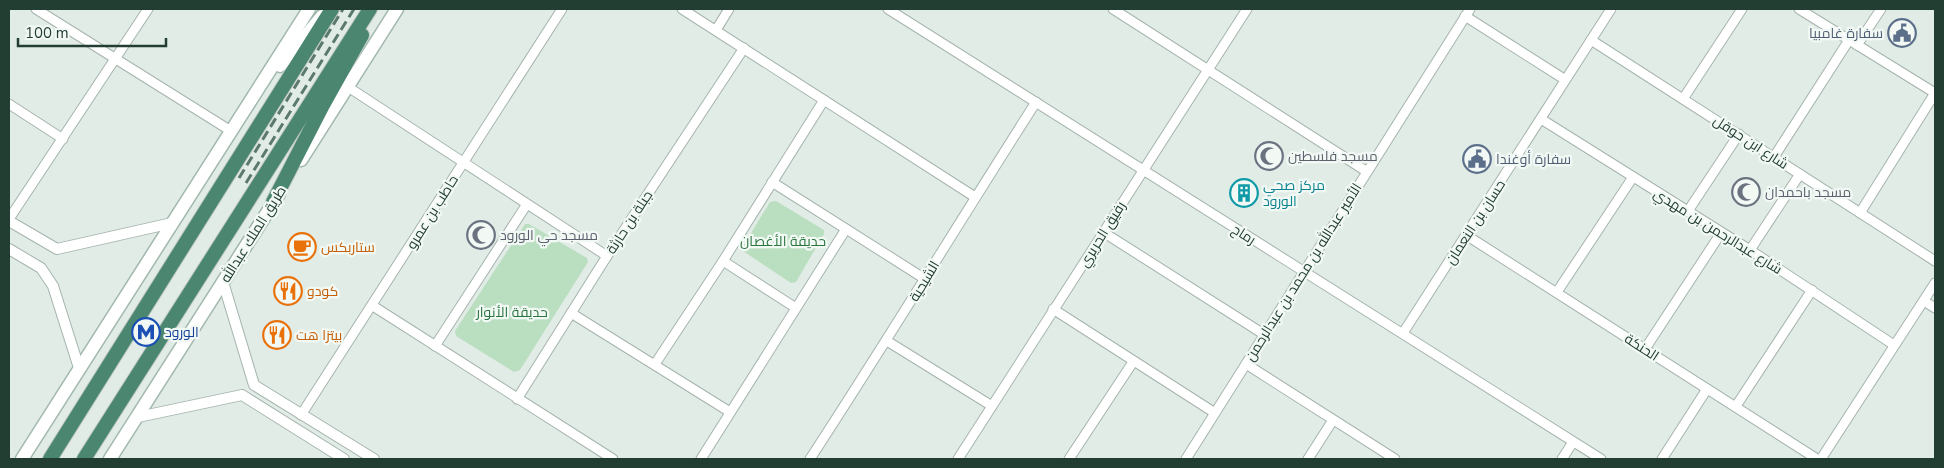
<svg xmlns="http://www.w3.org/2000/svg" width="1944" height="468" viewBox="0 0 1944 468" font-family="'Nunito Sans',Cairo,sans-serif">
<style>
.green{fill:#badec0}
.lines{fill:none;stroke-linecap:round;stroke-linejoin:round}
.minor-casing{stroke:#a5b4ad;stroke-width:11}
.tertiary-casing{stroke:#a5b4ad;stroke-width:12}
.secondary-casing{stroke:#a0b8ad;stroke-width:15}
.trunk-casing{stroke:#c1c9c6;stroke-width:16}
.minor{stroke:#fff;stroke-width:9}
.tertiary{stroke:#fff;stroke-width:10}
.secondary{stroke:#fff;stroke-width:12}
.trunk{stroke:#4a8670;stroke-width:14}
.rail{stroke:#5c796e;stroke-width:3;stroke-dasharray:10 5;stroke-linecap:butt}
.labels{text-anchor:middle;stroke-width:4.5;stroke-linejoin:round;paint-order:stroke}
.service-label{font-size:14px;fill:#4e5e75;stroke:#f2f9f5;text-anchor:end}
.street-label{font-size:14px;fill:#223e33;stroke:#f2f9f5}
.worship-label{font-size:14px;fill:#5b616d;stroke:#f2f9f5;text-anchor:start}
.culture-label{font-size:14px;fill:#0d838f;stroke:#f2f9f5;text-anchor:start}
.park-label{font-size:14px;fill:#2b753f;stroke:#f2f9f5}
.food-label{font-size:14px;fill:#c56008;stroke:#f2f9f5;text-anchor:start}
.transit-label{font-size:14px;fill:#164399;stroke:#f2f9f5;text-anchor:start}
</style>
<rect width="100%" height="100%" fill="#e2ece6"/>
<g class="green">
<path d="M776,201L824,230V234L796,282L791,283L743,251L742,248L770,202Z"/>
<path d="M525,224H529L587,258L588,262L520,370L514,372L456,336L455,331Z"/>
</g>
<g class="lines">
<defs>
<g id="minor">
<path d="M36,9L231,131"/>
<path d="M682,9L975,197"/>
<path d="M888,9L1601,459"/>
<path d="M1113,9L1366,171"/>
<path d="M1799,9L1935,93"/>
<path d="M1465,16L1564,79"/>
<path d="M716,30L729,9"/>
<path d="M1591,40L1935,261"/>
<path d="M1857,45L1881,9"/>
<path d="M348,87L607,256"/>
<path d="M1683,99L1742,9"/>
<path d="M9,104L63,139"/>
<path d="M1541,119L1750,250L1894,345"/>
<path d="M1774,157L1849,40"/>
<path d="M772,182L925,279"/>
<path d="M1688,211L1739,134"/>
<path d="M1860,213L1935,93"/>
<path d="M9,219L148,9"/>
<path d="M1103,232L1265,335"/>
<path d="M1466,235L1817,459"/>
<path d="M1750,250L1800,174"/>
<path d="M723,261L796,308"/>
<path d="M1557,292L1633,177"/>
<path d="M1924,301L1935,308"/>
<path d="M373,306L613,459"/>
<path d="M1053,309L1215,413"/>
<path d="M571,313L730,412"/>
<path d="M1403,333L1611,9"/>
<path d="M887,341L992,406"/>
<path d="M435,346L527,204"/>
<path d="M1645,349L1721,233"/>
<path d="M655,364L723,261L824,100"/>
<path d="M1246,364L1395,459"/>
<path d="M517,399L607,256L744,48"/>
<path d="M1736,406L1812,290"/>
<path d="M301,415L562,9"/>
<path d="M701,459L846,229"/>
<path d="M810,459C887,341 960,221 1036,102"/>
<path d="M958,459L1247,9"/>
<path d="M1069,459L1133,362"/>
<path d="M1186,459L1470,9"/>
<path d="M1308,459L1333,420"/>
<path d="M1562,459L1573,442"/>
<path d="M1662,459L1707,389"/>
<path d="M1821,459L1935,283"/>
</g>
<g id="tertiary">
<path d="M9,221L57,249L172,223"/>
<path d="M9,249L41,268L53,286L79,368"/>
<path d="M223,282L254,385L374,459"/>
<path d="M138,417L242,395L344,459"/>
</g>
<g id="secondary">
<path d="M280,66L322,16"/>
<path d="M301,160L397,9"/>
<path d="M22,459L309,9"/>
<path d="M110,459L279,194"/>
</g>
<g id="trunk">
<path d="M273,202L323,105L362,35"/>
<path d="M50,459L332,9"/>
<path d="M84,459L370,9"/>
</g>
</defs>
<use href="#minor" class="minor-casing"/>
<use href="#tertiary" class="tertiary-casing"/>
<use href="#secondary" class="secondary-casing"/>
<use href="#trunk" class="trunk-casing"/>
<use href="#minor" class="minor"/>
<use href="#tertiary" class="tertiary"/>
<use href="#secondary" class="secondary"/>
<use href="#trunk" class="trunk"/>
<g class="rail">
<path d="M239,178L343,9"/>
<path d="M246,183L354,9"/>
</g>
</g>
<defs>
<symbol id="civic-ring" viewBox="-11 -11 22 22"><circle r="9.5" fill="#f2f9f5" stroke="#5c6f8a" stroke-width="1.5"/><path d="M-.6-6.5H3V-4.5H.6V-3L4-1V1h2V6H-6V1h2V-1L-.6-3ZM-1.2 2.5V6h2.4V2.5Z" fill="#5c6f8a"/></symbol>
<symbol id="mosque-ring" viewBox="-11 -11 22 22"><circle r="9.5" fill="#f2f9f5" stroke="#6b7280" stroke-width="1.5"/><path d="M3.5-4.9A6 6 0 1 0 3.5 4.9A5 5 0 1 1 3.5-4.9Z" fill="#6b7280"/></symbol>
<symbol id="building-ring" viewBox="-11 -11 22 22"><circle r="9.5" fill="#f2f9f5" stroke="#0f9aa8" stroke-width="1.5"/><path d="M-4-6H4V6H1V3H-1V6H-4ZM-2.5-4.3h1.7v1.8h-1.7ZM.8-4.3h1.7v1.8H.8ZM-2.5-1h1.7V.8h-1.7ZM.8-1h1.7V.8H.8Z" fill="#0f9aa8"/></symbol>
<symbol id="cafe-ring" viewBox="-11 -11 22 22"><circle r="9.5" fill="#f2f9f5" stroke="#e8710a" stroke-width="1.5"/><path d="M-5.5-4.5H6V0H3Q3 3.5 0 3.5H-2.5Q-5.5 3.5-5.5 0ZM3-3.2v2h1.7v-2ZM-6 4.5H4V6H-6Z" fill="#e8710a"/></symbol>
<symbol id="restaurant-ring" viewBox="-11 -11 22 22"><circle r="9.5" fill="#f2f9f5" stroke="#e8710a" stroke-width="1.5"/><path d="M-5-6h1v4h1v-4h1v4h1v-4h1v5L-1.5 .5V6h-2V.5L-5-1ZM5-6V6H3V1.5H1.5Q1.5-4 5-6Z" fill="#e8710a"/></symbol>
<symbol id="metro-ring" viewBox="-11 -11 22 22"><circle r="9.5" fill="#f2f9f5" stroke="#1a4fb4" stroke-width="1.5"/><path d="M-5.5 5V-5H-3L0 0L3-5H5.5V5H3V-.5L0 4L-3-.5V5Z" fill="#1a4fb4"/></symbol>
</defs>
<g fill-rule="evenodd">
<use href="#civic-ring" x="1886" y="17" width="32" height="32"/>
<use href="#mosque-ring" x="1253" y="140" width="32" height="32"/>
<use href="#civic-ring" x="1461" y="143" width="32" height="32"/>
<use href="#mosque-ring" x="1730" y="176" width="32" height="32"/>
<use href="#building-ring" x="1228" y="177" width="32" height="32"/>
<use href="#mosque-ring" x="465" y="219" width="32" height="32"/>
<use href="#cafe-ring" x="286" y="231" width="32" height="32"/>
<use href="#restaurant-ring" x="272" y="275" width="32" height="32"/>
<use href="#metro-ring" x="130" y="316" width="32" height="32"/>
<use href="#restaurant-ring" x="261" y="319" width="32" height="32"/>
</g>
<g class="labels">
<g class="service-label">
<text x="1883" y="38">سفارة غامبيا</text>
<text x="1496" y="164" text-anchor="start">سفارة أوغندا</text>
</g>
<g class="street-label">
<text transform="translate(1751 142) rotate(33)" y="5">شارع ابن حوقل</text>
<text transform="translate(432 212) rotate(-58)" y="5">حاطب بن عمرو</text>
<text transform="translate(629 222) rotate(-57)" y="5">جبلة بن حارثة</text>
<text transform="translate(1475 222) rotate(-57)" y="5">حسان بن النعمان</text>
<text transform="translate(1718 231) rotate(32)" y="5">شارع عبدالرحمن بن مهدي</text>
<text transform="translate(253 234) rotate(-58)" y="5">طريق الملك عبدالله</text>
<text transform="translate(1102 234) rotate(-58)" y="5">رفيق الحريري</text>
<text transform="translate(1244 234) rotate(32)" y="5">رماح</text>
<text transform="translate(1303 272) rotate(-58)" y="5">الأمير عبدالله بن محمد بن عبدالرحمن</text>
<text transform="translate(924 281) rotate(-59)" y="5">الشيحية</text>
<text transform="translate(1642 347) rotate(33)" y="5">الحنكة</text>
</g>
<g class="worship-label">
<text x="1288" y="161">مسجد فلسطين</text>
<text x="1765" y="197">مسجد باحمدان</text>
<text x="500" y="240">مسجد حي الورود</text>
</g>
<g class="culture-label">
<text x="1263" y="190">مركز صحي<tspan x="1263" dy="16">الورود</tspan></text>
</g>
<g class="park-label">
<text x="783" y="246">حديقة الأغصان</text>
<text x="512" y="317">حديقة الأنوار</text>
</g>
<g class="food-label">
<text x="321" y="252">ستاربكس</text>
<text x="307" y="296">كودو</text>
<text x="296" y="340">بيتزا هت</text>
</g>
<g class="transit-label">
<text x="165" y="337">الورود</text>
</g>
</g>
<rect width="1944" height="468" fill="none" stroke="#223e33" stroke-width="20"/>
<path d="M18 38v8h148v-8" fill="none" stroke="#223e33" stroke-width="2.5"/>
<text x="25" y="38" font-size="15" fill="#223e33" stroke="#f2f9f5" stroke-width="4" paint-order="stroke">100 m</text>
</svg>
